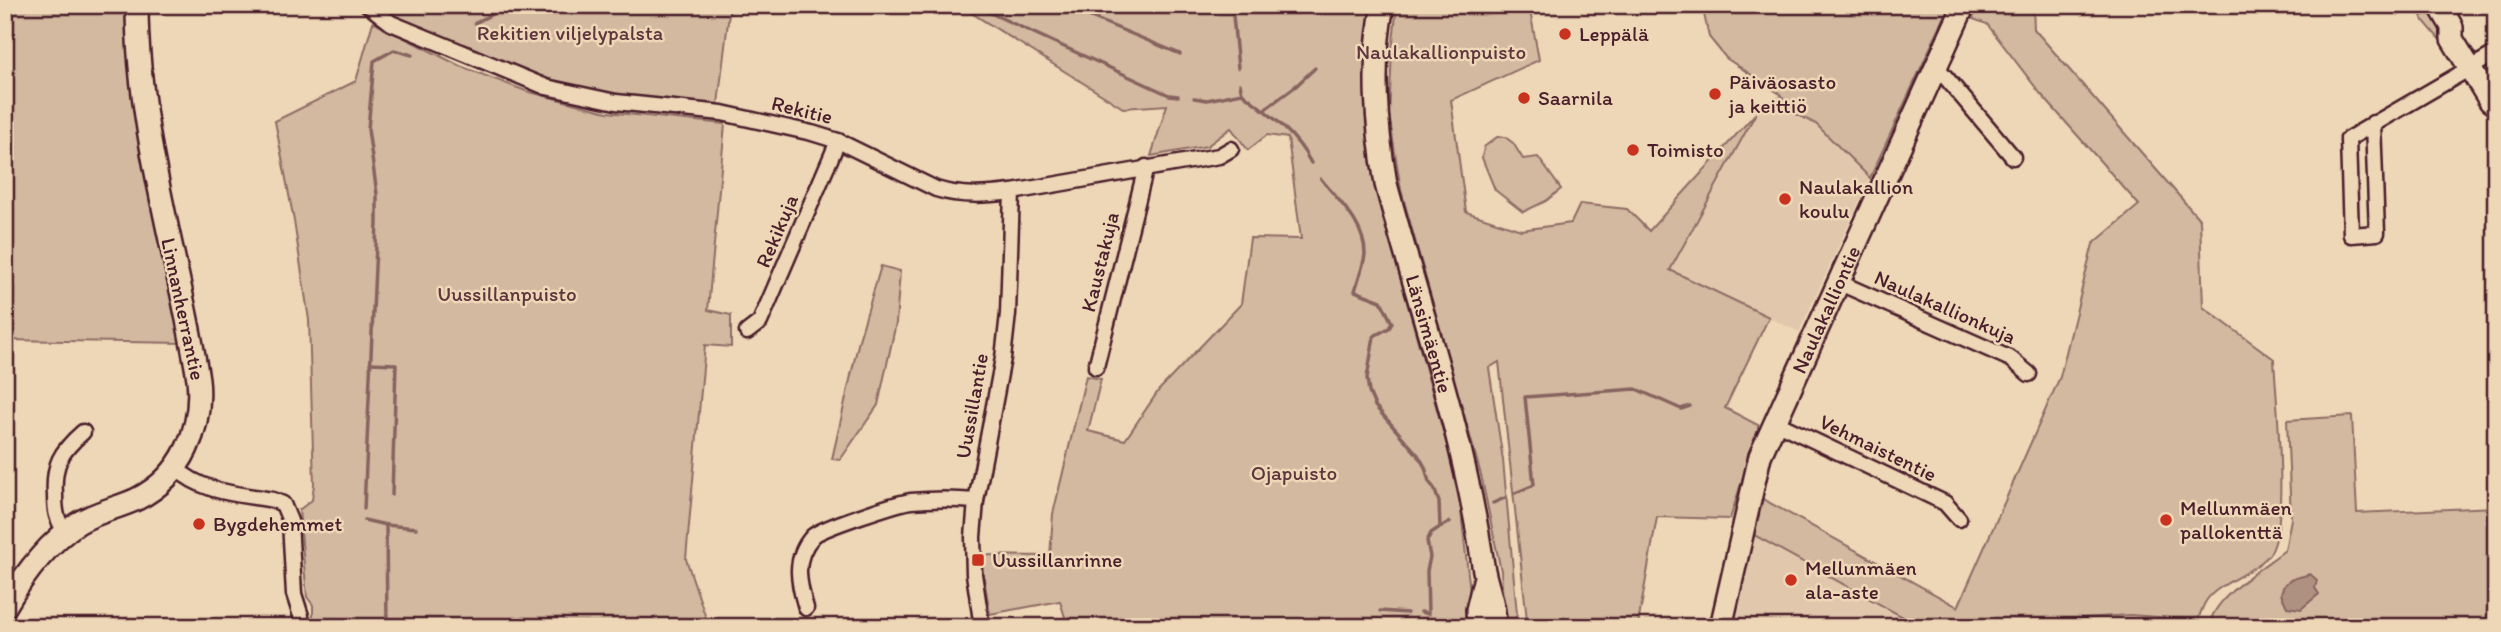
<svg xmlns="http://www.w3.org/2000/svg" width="2501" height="632" viewBox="0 0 2501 632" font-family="Itim,sans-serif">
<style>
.built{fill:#e1c8ac}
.green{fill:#d3b9a0;stroke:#8e6c66;stroke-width:2}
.water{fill:#af9181;stroke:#87635f;stroke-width:2}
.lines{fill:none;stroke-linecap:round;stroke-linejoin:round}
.stream{stroke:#87635f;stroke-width:3.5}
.street-casing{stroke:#4a1f2b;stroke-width:19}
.secondary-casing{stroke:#4a1f2b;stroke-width:26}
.street{stroke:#eed7b7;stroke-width:14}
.secondary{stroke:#eed7b7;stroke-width:21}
.poi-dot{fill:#c8321e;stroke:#eed7b7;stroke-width:2.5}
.labels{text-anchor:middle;stroke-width:5;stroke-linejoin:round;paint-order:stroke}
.park-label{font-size:21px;fill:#5f363d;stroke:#eed7b7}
.poi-label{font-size:21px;fill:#4a1f2b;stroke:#eed7b7;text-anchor:start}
.street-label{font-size:21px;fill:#4a1f2b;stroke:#eed7b7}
</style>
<rect width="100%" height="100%" fill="#eed7b7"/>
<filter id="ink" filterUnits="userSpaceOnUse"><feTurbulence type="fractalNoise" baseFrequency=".0143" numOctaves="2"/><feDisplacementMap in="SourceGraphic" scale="14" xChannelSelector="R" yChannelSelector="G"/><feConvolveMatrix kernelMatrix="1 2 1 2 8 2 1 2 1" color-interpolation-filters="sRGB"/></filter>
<g filter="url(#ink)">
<g class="built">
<path d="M1780,94L1792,112L1816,124L1870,178L1799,332L1670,270L1756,113Z"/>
<path d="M1754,535L1923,627H1735Z"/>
</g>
<g class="green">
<path d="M5,5H129L183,343L5,340Z"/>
<path d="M383,5H730L718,104L601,94L547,83L377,12Z"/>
<path d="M955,5H1371L1365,87L1371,163L1387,230L1458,485L1474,627H1068L1060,601L990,614L980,555L1050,556L1053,514L1086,376L1101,379L1088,431L1125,440L1159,390L1241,304L1250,238L1301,239L1288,138L1267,135L1248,150L1231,128L1207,146L1151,156L1167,105L1123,108L965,9Z"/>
<path d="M1397,5H1529L1539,60L1451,100L1466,212L1521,230L1571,223L1580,204L1627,209L1649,231L1756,113L1670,270L1769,317L1725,408L1758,425V429L1730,519L1657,517L1638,624L1607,619L1527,620L1499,362L1489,368L1503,460L1517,614L1515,618H1504L1501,571L1481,475L1401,190L1389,115L1392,51Z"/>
<path d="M1702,5H1950L1870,178L1816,124L1792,112L1780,94L1726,58L1709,37Z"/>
<path d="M1978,5H2033L2034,29L2200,220L2203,307L2274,359C2276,398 2289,523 2271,552C2258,572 2218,582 2206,601C2203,606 2200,614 2198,620L2130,615L1978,625L1977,627H1921L1754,535L1761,498L1958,607L2060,377L2093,244L2139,205L2040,93L1987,24L1973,19Z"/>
<path d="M2415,5H2428L2449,41L2445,46L2424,21Z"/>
<path d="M373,22L460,66L526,91L607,112L725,124L708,310L731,315V347L705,345L686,559L709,627H313V605L307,597L299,510L312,500L314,484L309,320L294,221L275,121L356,81Z"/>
<path d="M1497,137H1505L1513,143L1523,159L1538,157L1561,189L1546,201L1523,212L1495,190L1482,158L1484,147Z"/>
<path d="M881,266L900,271L896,323L878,405L840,460L832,459L859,340Z"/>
<path d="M2352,416L2357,513L2496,507V627H2210C2209,600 2265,566 2285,550L2291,519L2287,420Z"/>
</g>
<path class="water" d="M2310,574L2317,580L2315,588L2319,594L2301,609L2287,607L2281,594C2284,577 2297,579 2310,574Z"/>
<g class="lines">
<g class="stream">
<path d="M973,5L1169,95L1178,96"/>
<path d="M1062,5L1180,54"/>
<path d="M1232,5L1238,68"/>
<path d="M508,7L512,5"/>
<path d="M475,23L500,10"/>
<path d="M1240,84L1242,93C1268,113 1296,133 1311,163"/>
<path d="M1194,98L1207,100L1242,93"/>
<path d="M1265,109L1297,85L1315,68"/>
<path d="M1321,179C1338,200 1365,224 1365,254C1364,265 1358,279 1355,291L1381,301L1392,323L1389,328L1374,336L1367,378L1369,392L1375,406L1418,455L1425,467L1429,482L1434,488L1439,502L1440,527L1431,533L1427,541L1430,557L1427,571L1428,614L1421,612"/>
<path d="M370,363L396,364L392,495"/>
<path d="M1515,493L1534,485L1525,397L1636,389L1681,409L1690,406"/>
<path d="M1493,503L1505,498"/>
<path d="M364,509L377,223V194L368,129L374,61L394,50L412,55"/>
<path d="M364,520L386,525L416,528"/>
<path d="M386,525L387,627"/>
<path d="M1440,527L1450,522"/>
<path d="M1380,611L1407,613"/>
</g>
<defs>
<g id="street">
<path d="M368,5L391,23L546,87L616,102L722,113L812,133L838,141L936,189C962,197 986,195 1012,192L1219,156L1231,149"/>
<path d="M2281,6V5"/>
<path d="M1937,67L2013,157"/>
<path d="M2373,123L2377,233L2351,235L2348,139L2496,53"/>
<path d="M1840,283L2011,359L2029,374"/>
<path d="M747,332L760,322L838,141"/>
<path d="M1096,367L1146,167"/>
<path d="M1775,422L1945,503L1959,519"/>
<path d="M176,468C202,493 239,494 273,500L283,504L290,521L294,594L301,616"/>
<path d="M66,532C56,520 55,510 55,495C53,465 60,452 83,432"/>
<path d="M806,608C798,582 793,558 813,536C821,528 897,503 911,501C932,499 955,499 976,501"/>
<path d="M982,627L974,574L973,537L976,501L1003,358L1008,314L1012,192"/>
</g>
<g id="secondary">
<path id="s1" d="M1383,5C1371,64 1376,125 1386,184C1420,310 1464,435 1483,565C1486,586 1496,605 1495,627"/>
<path d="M2439,5L2452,27V39L2490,101L2496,105"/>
<path d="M5,607C23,576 48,543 78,523C96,512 118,508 137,499C183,476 203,428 198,379C178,254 137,133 137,5"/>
<path d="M1478,627L1477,610L1484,581"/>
<path id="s2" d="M1721,627L1760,456L1964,5"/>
</g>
</defs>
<use href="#street" class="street-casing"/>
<use href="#secondary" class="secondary-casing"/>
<use href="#street" class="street"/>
<use href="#secondary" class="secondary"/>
</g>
</g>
<g class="poi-dot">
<circle cx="1565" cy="34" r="7"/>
<circle cx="1715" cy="94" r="7"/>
<circle cx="1524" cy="98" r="7"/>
<circle cx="1633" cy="150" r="7"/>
<circle cx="1785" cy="199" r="7"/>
<circle cx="2166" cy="520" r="7"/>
<circle cx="199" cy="524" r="7"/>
<rect x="971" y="553" width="14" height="14" rx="3.5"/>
<circle cx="1791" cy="580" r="7"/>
</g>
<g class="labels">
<g class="park-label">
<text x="570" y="40">Rekitien viljelypalsta</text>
<text x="1441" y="59">Naulakallionpuisto</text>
<text x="507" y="301">Uussillanpuisto</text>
<text x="1294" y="480">Ojapuisto</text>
</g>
<g class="poi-label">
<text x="1579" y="41">Leppälä</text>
<text x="1729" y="89">Päiväosasto<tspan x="1729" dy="24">ja keittiö</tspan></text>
<text x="1538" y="105">Saarnila</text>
<text x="1647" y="157">Toimisto</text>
<text x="1799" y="194">Naulakallion<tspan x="1799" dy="24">koulu</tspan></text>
<text x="2180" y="515">Mellunmäen<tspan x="2180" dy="24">pallokenttä</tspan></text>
<text x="213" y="531">Bygdehemmet</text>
<text x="992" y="567">Uussillanrinne</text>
<text x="1805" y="575">Mellunmäen<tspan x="1805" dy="24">ala-aste</tspan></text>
</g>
<g class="street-label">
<text transform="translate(802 110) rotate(14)" y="7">Rekitie</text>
<text transform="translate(777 231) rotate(-67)" y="7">Rekikuja</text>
<text transform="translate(1100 262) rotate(-76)" y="7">Kaustakuja</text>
<text transform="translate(1945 307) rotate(24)" y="7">Naulakallionkuja</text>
<text transform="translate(183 309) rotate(78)" y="7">Linnanherrantie</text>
<text dy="7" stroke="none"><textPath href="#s2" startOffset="336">Naulakalliontie</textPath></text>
<text dy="7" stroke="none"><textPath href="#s1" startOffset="336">Länsimäentie</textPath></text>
<text transform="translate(972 406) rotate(-80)" y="7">Uussillantie</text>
<text transform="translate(1878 448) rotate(26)" y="7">Vehmaistentie</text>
</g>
</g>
<rect width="2501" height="632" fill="none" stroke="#eed7b7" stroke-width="28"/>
<rect x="14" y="14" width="2473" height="604" fill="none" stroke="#4a1f2b" stroke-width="2.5" filter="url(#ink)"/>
</svg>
